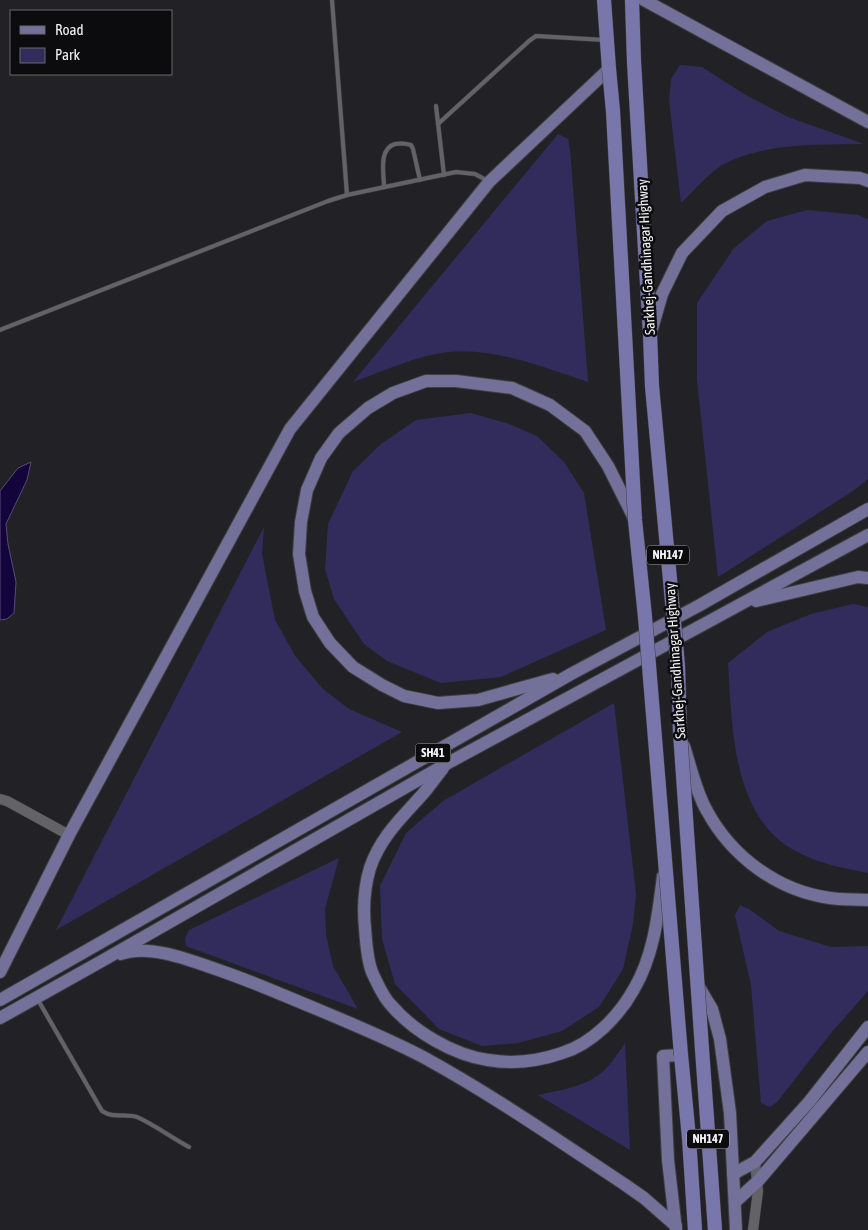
<svg xmlns="http://www.w3.org/2000/svg" width="868" height="1230" viewBox="0 0 868 1230" font-family="'Asap Condensed',sans-serif">
<style>
.green{fill:#322c5d}
.water{fill:#14043c;stroke:#574c74}
.lines{fill:none;stroke-linecap:round;stroke-linejoin:round}
.service-casing{stroke:#3f3f42;stroke-width:5}
.tertiary-casing{stroke:#3f3f42;stroke-width:11}
.primary-casing{stroke:#3f3f42;stroke-width:14}
.trunk-casing{stroke:#3f3f42;stroke-width:15}
.service{stroke:#626267;stroke-width:4}
.tertiary{stroke:#626267;stroke-width:10}
.primary{stroke:#73719a;stroke-width:12}
.trunk{stroke:#7976ab;stroke-width:14}
.trunk-bridge-casing{stroke:#3f3f42;stroke-width:15;stroke-linecap:butt}
.trunk-bridge{stroke:#7976ab;stroke-width:14}
.labels{text-anchor:middle;stroke-width:5;stroke-linejoin:round;paint-order:stroke}
.shield{fill:#0c0c0e;stroke:#aeaeb1;stroke-width:1}
.shield-label{font-size:12px;font-weight:bold;fill:#f4f4f7}
.street-label{font-size:14px;fill:#f4f4f7;stroke:#0c0c0e}
</style>
<rect width="100%" height="100%" fill="#222226"/>
<g class="green">
<path d="M680,65L702,67L744,94L788,117L864,144C817,145 767,142 724,164C709,172 693,192 681,203L669,100L671,79Z"/>
<path d="M558,134L568,139L570,149L588,382C545,368 494,347 448,352C415,356 384,371 353,382Z"/>
<path d="M807,210L858,215L868,219V479L853,491L718,577L697,380V303L734,248L767,221Z"/>
<path d="M471,413L509,424L537,436L564,462L584,493L606,630L501,677L441,683L387,661L364,644L334,599L325,569L328,524L353,471L381,444L416,420Z"/>
<path d="M264,527L262,554L275,620L296,657L323,689L349,709L402,732L56,930Z"/>
<path d="M853,604L868,607V873C842,868 816,863 792,849C732,814 732,725 728,663L767,632L811,614Z"/>
<path d="M614,703L636,894L633,924L623,969L599,1007L562,1031L518,1043L482,1046L439,1029L395,984L382,939L380,886L406,833L443,801Z"/>
<path d="M339,858L325,909L326,935L333,966L358,1009L186,946L185,938L189,930Z"/>
<path d="M740,905L749,909L779,931L831,947L868,946V991L831,1033L777,1102L770,1107L761,1103L751,985L735,915Z"/>
<path d="M625,1043L630,1150L538,1095C556,1091 578,1088 594,1078C607,1071 617,1055 625,1043Z"/>
</g>
<path class="water" d="M31,462L27,480L6,524L8,544L16,582L14,613L7,619L0,620V491L18,468Z"/>
<g class="lines">
<defs>
<g id="service">
<path d="M332,0L347,195"/>
<path d="M436,106L444,175"/>
<path d="M438,124L529,41L536,36L605,40"/>
<path d="M384,187C384,174 378,149 395,144C401,143 405,143 411,145L413,149L420,180"/>
<path d="M0,330L328,201L347,195L456,172L475,174L488,181"/>
<path d="M38,1000L102,1111C114,1119 125,1113 137,1117C155,1125 172,1138 189,1147"/>
</g>
<g id="tertiary">
<path d="M0,799L7,801L69,835"/>
<path d="M753,1230L758,1191L755,1162"/>
</g>
<g id="primary">
<path d="M644,0L868,122"/>
<path d="M651,332L662,294L682,253L722,211L765,187L805,175L860,178L868,181"/>
<path d="M756,601L858,577L868,578"/>
<path d="M553,679L478,700L438,703L404,696L382,685L353,667L330,643L313,617L305,591L299,554L301,522L307,490L321,458L339,433L368,408L393,393L426,381H456L512,388L550,405L585,431L608,466L634,518"/>
<path d="M684,746C691,768 696,792 707,811C732,857 778,891 830,898C842,900 855,899 868,900"/>
<path d="M443,768C436,777 429,787 422,795C401,818 380,838 370,868C364,888 363,908 365,928C366,942 367,959 372,972C377,983 383,997 391,1005C413,1031 453,1055 488,1060C512,1064 539,1061 562,1053C592,1044 619,1016 634,989C654,955 658,915 663,876"/>
<path d="M121,954C150,943 195,962 224,972C256,983 287,997 319,1010C355,1025 391,1040 425,1058C494,1096 559,1141 624,1184L644,1198L676,1226"/>
<path d="M0,972L69,835L290,429L489,182L609,69"/>
<path d="M699,987L712,1009L720,1039L730,1113L736,1230"/>
<path d="M0,1000L571,674L700,605L868,509"/>
<path d="M0,1018L100,962L448,763L868,535"/>
<path d="M733,1174L755,1162L809,1102L868,1027"/>
<path d="M735,1202L758,1181L868,1052"/>
<path d="M676,1230L668,1160L663,1056L681,1055"/>
</g>
<g id="trunk">
<path d="M604,0L609,69"/>
<path d="M632,0L634,62"/>
<path d="M702,1049L715,1230"/>
<path d="M681,1055L689,1138L695,1230"/>
</g>
</defs>
<use href="#service" class="service-casing"/>
<use href="#tertiary" class="tertiary-casing"/>
<use href="#primary" class="primary-casing"/>
<use href="#trunk" class="trunk-casing"/>
<use href="#service" class="service"/>
<use href="#tertiary" class="tertiary"/>
<use href="#primary" class="primary"/>
<use href="#trunk" class="trunk"/>
<defs>
<g id="trunk-bridge">
<path d="M634,62L650,334L652,386L678,666L680,732L702,1049"/>
<path d="M609,69L613,111L635,520L645,617L681,1055"/>
</g>
</defs>
<use href="#trunk-bridge" class="trunk-bridge-casing"/>
<use href="#trunk-bridge" class="trunk-bridge"/>
</g>
<g class="labels">
<g class="shield">
<rect x="647" y="545.5" width="42" height="19" rx="4"/>
<rect x="415.5" y="743.5" width="35" height="19" rx="4"/>
<rect x="687" y="1129.5" width="42" height="19" rx="4"/>
</g>
<g class="shield-label">
<text x="668" y="559">NH147</text>
<text x="433" y="757">SH41</text>
<text x="708" y="1143">NH147</text>
</g>
<g class="street-label">
<text transform="translate(646 257) rotate(-93)" y="5">Sarkhej-Gandhinagar Highway</text>
<text transform="translate(675 661) rotate(-94)" y="5">Sarkhej-Gandhinagar Highway</text>
</g>
</g>
<rect x="10" y="10" width="162" height="65" fill="#0c0c0e" stroke="#69696b"/>
<rect x="20" y="26" width="25" height="8" fill="#73719a" stroke="#69696b"/>
<text x="55" y="35" font-size="15" fill="#f4f4f7">Road</text>
<rect x="20" y="48" width="25" height="15" fill="#322c5d" stroke="#69696b"/>
<text x="55" y="60" font-size="15" fill="#f4f4f7">Park</text>
</svg>
